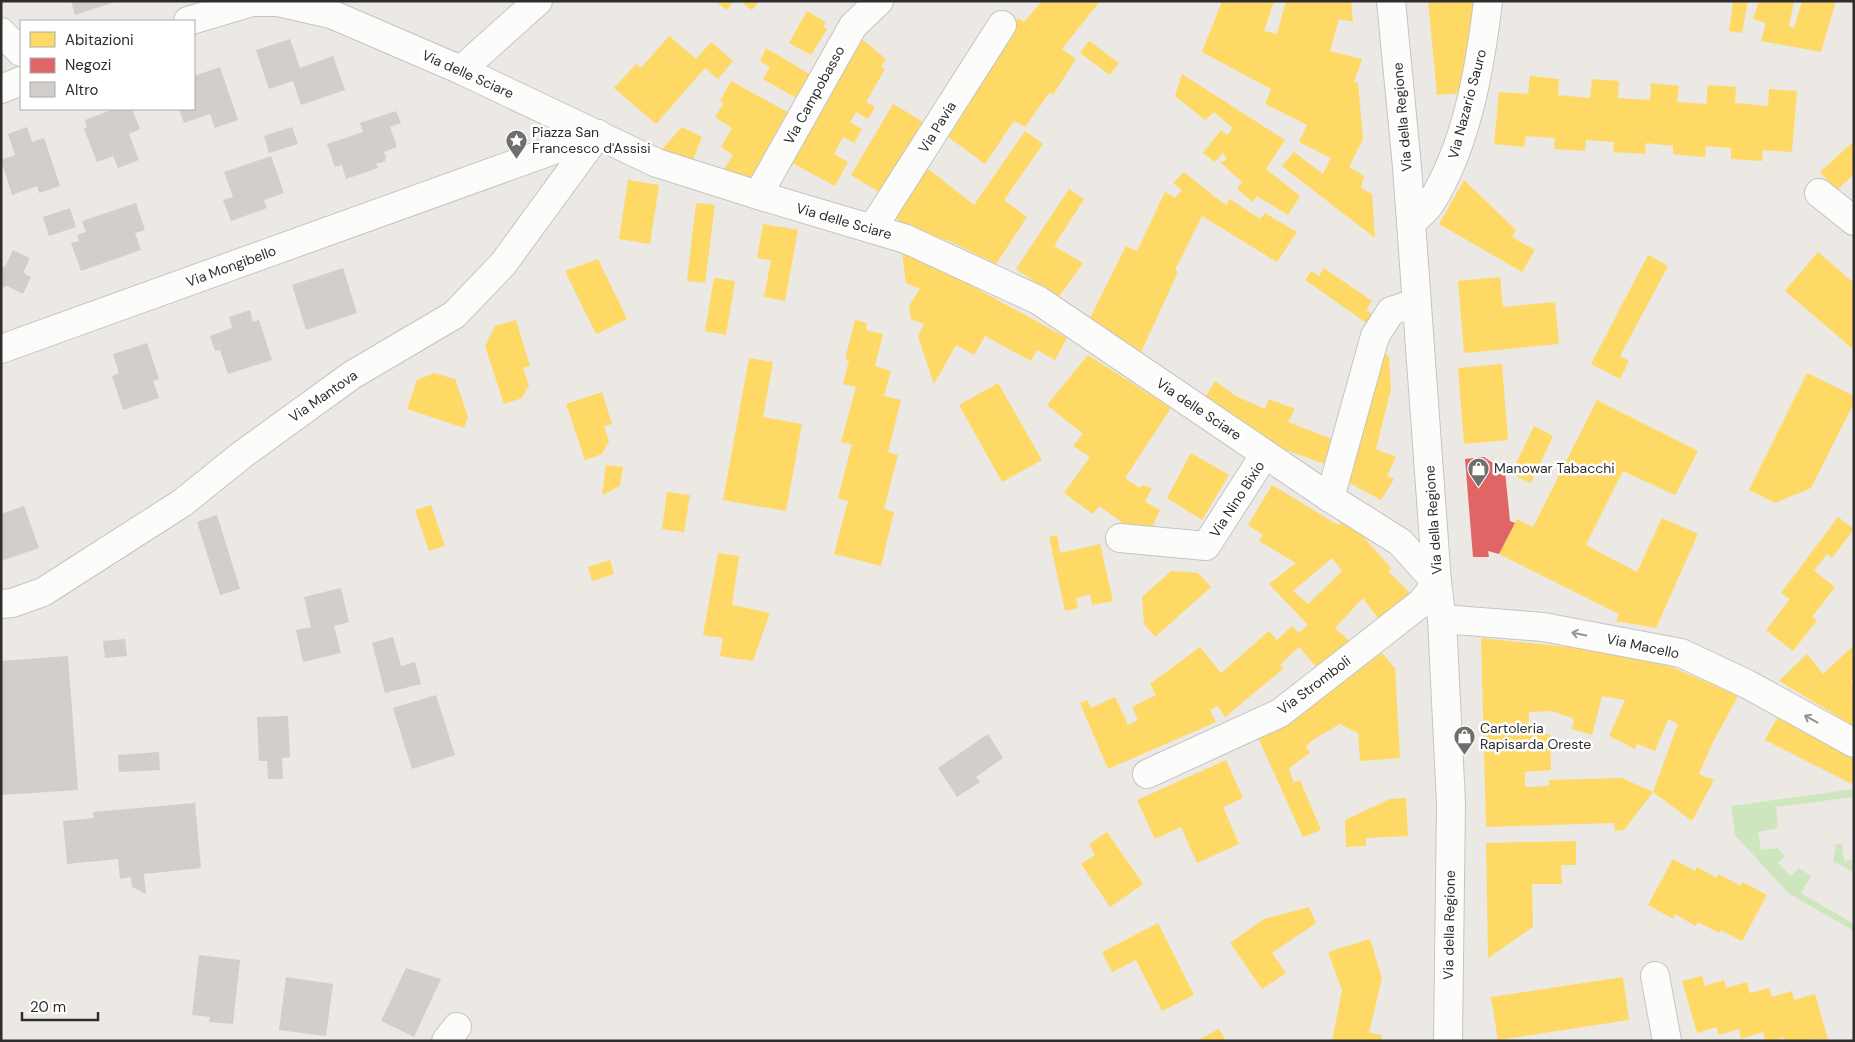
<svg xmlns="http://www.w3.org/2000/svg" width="1855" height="1042" viewBox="0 0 1855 1042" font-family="'DM Sans',sans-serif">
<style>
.green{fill:#cee6be}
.homes{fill:#ffd966;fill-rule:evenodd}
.shops{fill:#e06666}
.building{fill:#d1cecb}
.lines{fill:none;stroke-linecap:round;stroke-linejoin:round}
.street-casing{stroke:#c5c4c5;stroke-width:30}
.secondary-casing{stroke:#c5c4c5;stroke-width:30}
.street{stroke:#fcfcfb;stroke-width:28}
.secondary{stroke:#fcfcfb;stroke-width:28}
.oneway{stroke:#959594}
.labels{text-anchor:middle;stroke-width:5;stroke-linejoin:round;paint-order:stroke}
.street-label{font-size:14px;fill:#2e2e2e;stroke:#fff}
.poi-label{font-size:14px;fill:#2e2e2e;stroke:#fff;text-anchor:start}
</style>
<rect width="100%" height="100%" fill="#ece8e4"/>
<g class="green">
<path d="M1854,789V797L1776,807L1778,826L1775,829L1758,832L1761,850L1778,848L1785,856L1778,863L1791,876L1799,868L1811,876L1801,893L1854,924V931L1788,893L1735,835L1731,806Z"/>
<path d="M1836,844H1842L1844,861L1854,860V873L1833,861Z"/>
</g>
<g class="homes">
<path d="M715,1H733L727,10Z"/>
<path d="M740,1H759L752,10Z"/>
<path d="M1042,1H1100L1062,49L1076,59L1053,95L1050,92L1025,127L1014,121L985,164L944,134L1018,18L1024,22Z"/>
<path d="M1222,1H1274L1264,31L1277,34L1286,1H1351L1353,22L1339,19L1330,51L1362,59L1354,82L1358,83L1363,139L1349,167L1364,176L1361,188L1372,194L1375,238L1282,166L1294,152L1323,174L1331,158L1299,142L1307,125L1265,104L1271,89L1202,52Z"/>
<path d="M1428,1H1479L1462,93L1437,95Z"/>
<path d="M1733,1H1748L1742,33L1729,31Z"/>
<path d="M1759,1H1794L1789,26L1794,28L1802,1H1836L1821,52L1761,41L1766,23L1753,19Z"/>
<path d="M807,11L826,22L823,26L827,29L811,55L789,43Z"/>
<path d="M669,36L696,59L711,42L733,61L718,79L705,68L656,124L614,88L636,64L641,68Z"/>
<path d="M858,36L886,59L881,66L885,69L866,102L875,107L868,119L856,112L850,122L862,129L854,143L843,137L834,154L848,162L835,186L788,161Z"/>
<path d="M1089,41L1119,63L1110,75L1080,53Z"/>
<path d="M766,48L813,76L800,100L763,79L770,67L760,61Z"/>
<path d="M1182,74L1285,140L1266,169L1300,196L1288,215L1257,196L1253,202L1237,189L1242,182L1221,163L1227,159L1223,153L1215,162L1203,153L1221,130L1227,135L1233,128L1214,112L1205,120L1175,96Z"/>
<path d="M1530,76L1559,79L1558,95L1590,98L1592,79L1619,81L1618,98L1650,100L1651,83L1679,86L1677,102L1706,104L1708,85L1736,87L1735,103L1768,106L1769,89L1797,91L1792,152L1763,150L1762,161L1731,159V148L1706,146L1705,157L1673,154V146L1646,143L1645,154L1613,152L1614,142L1586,140L1585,151L1554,149L1555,138L1526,136L1524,147L1494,144L1499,92L1528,94Z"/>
<path d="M731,81L791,114L753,182L723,171L733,155L721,147L732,128L715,117L724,103L720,101Z"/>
<path d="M893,104L925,123L882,194L851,175Z"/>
<path d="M682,127L702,137L693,160L662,149Z"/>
<path d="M1025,131L1043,144L1004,200L1027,217L996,264L949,241L909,228L890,214L922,164L974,205Z"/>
<path d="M1854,141V174L1837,190L1820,172Z"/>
<path d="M1184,172L1215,197L1226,205L1230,199L1260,219L1265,213L1297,232L1277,262L1202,216L1175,270L1178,272L1141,352L1090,318L1126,246L1137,251L1165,192L1175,198L1182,190L1173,183Z"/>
<path d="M628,180L659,185L650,244L619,239Z"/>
<path d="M1464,180L1516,230L1512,237L1535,250L1522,272L1439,224Z"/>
<path d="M1069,189L1084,199L1054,246L1083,263L1058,298L1016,269Z"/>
<path d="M696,203L715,205L705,283L687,281Z"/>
<path d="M763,224L798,230L785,301L764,297L771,260L757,258Z"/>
<path d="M902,252L952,275L1067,338L1055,360L1037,350L1031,361L985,336L974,355L956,345L934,384L918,336L924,324L911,319L909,306L920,289L906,283Z"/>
<path d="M1818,252L1854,283V350L1785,291Z"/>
<path d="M1648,255L1668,266L1620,356L1629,361L1620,379L1591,364Z"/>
<path d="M598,259L627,319L596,334L565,271Z"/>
<path d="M1324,268L1372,301L1366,310L1374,315L1368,324L1305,280L1311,271L1319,276Z"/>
<path d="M1500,277L1503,307L1555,302L1559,344L1464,353L1458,281Z"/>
<path d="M714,278L735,281L726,335L705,331Z"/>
<path d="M516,320L530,366L523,368L529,385L522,398L504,404L485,346L495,326Z"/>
<path d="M855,320L867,323L866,330L883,334L875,366L891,371L884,396L901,400L888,452L898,455L884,509L894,512L881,566L834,554L848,501L838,498L852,444L841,442L856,387L843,384L849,360L845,359Z"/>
<path d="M1376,352L1389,356L1391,389L1376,449L1396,457L1387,476L1394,479L1381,500L1340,478Z"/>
<path d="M1088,355L1171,408L1125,478L1140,488L1142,485L1152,488L1145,502L1160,510L1149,534L1117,531L1122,522L1099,506L1093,514L1064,493L1090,457L1073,446L1083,434L1047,405Z"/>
<path d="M749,358L773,362L763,417L802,424L786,511L723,500Z"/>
<path d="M1502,364L1508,440L1464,444L1458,368Z"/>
<path d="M434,373L455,379L468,417L464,428L407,409L417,380Z"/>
<path d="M1807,373L1854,396V403L1811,488L1775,503L1749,490Z"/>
<path d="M1215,381L1236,396L1265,409L1269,399L1295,409L1288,422L1334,440L1325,464L1280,448L1205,397Z"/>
<path d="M998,383L1042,460L1002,482L959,405Z"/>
<path d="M602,392L612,424L604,426L609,441L602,454L585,460L566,404Z"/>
<path d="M1597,400L1698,451L1675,495L1623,471L1586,545L1637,572L1662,518L1698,534L1656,628L1616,621L1619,614L1499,554L1517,519L1533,527Z"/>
<path d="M1534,426L1553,436L1531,483L1511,474Z"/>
<path d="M1191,453L1229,475L1202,520L1167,498Z"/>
<path d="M606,465L623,467L620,486L602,495Z"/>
<path d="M1272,485L1338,525L1347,518L1392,569L1388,571L1412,595L1380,621L1363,598L1335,628L1352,643L1319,670L1299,647L1280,665L1284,668L1225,717L1218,706L1210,710L1216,722L1108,769L1080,703L1087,700L1091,708L1115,697L1128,725L1138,720L1132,707L1156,695L1150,684L1200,647L1221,673L1269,631L1277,640L1292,626L1299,633L1308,625L1269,584L1296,563L1259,541L1263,535L1248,525ZM1332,558L1342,571L1308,604L1293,591Z"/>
<path d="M667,492L690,495L684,532L662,529Z"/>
<path d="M431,505L445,546L429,551L415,510Z"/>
<path d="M1838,517L1854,529L1832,558L1827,554L1814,571L1835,587L1812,617L1817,620L1793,651L1766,630L1790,599L1781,593Z"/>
<path d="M1057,535L1060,553L1100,544L1113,601L1092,605L1090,594L1076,598L1078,608L1065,611L1049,537Z"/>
<path d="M718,553L739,556L732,605L770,613L753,661L720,656L723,638L703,635Z"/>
<path d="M610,560L614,574L592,581L588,567Z"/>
<path d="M1171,571L1198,573L1211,587L1155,637L1144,624L1142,597Z"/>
<path d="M1481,638L1588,649L1635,659L1672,667L1738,696L1713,742L1699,774L1714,780L1692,821L1653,792L1678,724L1668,719L1655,751L1637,744L1635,749L1609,736L1625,700L1602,696L1592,735L1572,729L1574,719L1552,711L1529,712L1528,731H1540L1550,735L1551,770L1525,772V787L1549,786V780L1622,778L1653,792L1624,830L1615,831L1614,823L1486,827Z"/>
<path d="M1852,647L1854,649V679L1851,681L1854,685V726L1779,681L1807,654L1823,674Z"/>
<path d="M1382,653L1395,668L1400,758L1360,761L1358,733L1340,724L1313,740L1306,746L1310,753L1289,768L1294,783L1300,780L1321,830L1303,837L1256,733L1294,717Z"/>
<path d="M1777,718L1854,758V785L1765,740Z"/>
<path d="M1226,760L1243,798L1223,807L1239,844L1197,863L1181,827L1155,839L1137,800Z"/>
<path d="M1406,798L1408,836L1366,838V846L1346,847L1345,820L1390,799Z"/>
<path d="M1107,832L1143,884L1110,907L1081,864L1095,855L1089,844Z"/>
<path d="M1576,841V865H1561L1562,884H1532L1533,927L1488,958L1486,843Z"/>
<path d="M1673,859L1695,871L1697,867L1717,878L1718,874L1741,886L1743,882L1767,895L1742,941L1721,930L1719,933L1698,922L1696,926L1675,914L1673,919L1648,905Z"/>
<path d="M1309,907L1316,923L1272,953L1286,973L1262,989L1230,943L1264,919Z"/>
<path d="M1158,923L1194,995L1162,1011L1136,960L1112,972L1102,952Z"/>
<path d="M1370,939L1382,978L1369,1033L1382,1035L1381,1041H1332L1342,990L1328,952Z"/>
<path d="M1702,976L1705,986L1724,980L1726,988L1747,982L1750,993L1769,988L1772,997L1792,991L1794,1000L1815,994L1828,1039L1785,1041L1784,1037L1773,1041H1765L1763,1032L1741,1039L1739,1029L1719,1035L1716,1027L1697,1033L1682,981Z"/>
<path d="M1623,977L1629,1020L1498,1040L1491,997Z"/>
<path d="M1219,1029L1226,1041H1196Z"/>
</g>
<path class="shops" d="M1484,457L1505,471L1510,521L1515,523L1499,554L1488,551L1489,557H1473L1465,459Z"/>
<g class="building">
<path d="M71,1H115V2L75,15Z"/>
<path d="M290,39L300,68L333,56L345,90L301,105L293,81L269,89L256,50Z"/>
<path d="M220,67L238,120L215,128L210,114L184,123L179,109H194V76Z"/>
<path d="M114,109H132L140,129L129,134L139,160L118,168L113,156L97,162L84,129L87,127L85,120Z"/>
<path d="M396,111L401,123L390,127L397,147L384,152L386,157L385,161L381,163H376L378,168L346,179L342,165L335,167L327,144L363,132L360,123Z"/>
<path d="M27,127L32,142L44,138L60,186L39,193L37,186L12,195L1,160L15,155L8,134Z"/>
<path d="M292,127L298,144L269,153L264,136Z"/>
<path d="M271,156L284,193L264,200L267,208L231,221L223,200L233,197L224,172Z"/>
<path d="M136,203L145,230L135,233L141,250L81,271L71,243L79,241L77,235L86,232L82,221Z"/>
<path d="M70,208L76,227L49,236L43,217Z"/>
<path d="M13,250L30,258L23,273L31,277L23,294L7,286L1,288V265L5,267Z"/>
<path d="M343,268L357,313L306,330L292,285Z"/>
<path d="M250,310L253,322L259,320L272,360L228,374L220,350L215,351L210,336L232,328L229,317Z"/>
<path d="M147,343L159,379L153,381L159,398L123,410L112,376L119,373L113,354Z"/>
<path d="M24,506L39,548L1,561V514Z"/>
<path d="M217,515L240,589L220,595L197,522Z"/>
<path d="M341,588L349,622L334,626L341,653L303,662L296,630L311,627L304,597Z"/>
<path d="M393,637L401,666L415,662L421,684L385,693L372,643Z"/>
<path d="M125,639L127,656L105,658L103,641Z"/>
<path d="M68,656L78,790L1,795V661Z"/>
<path d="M436,695L455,755L412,769L393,708Z"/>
<path d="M288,716L290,757L282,758L283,779H268L267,761H259L257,717Z"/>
<path d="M988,734L1003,758L976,777L980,782L957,797L938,768Z"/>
<path d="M159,752L160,770L119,772L118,755Z"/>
<path d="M195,803L201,868L144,874L146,894L132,887L131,877L120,879L118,859L67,864L63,821L94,818L93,812Z"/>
<path d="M199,955L240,960L233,1024L209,1022L210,1017L192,1015Z"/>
<path d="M406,968L441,979L414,1037L381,1021Z"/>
<path d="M286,977L333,984L326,1036L279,1030Z"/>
</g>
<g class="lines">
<defs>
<g id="street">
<path d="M1,32L21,52"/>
<path d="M461,70L538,1"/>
<path d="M1819,193L1854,221"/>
<path d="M758,195L853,26L879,1"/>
<path d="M1411,223C1417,217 1425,211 1430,204C1467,146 1480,68 1488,1"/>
<path d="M872,229L1002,25"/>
<path d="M1,349L598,134"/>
<path d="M1330,498L1375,336L1391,311L1416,303"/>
<path d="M1120,538L1206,546L1265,454"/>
<path d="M1,604L12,603L43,592L182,503L243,454L352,375L454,315L503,264L598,134"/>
<path d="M1442,619L1543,627L1681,653L1747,684L1854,743"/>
<path d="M1147,774L1280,713L1421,603L1437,583"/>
<path d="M1655,976L1667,1041"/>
<path d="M446,1041L457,1027"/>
</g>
<g id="secondary">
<path d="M1391,1L1407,167L1437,583L1442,619L1451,803L1448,1041"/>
<path d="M188,21L252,2H278L331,14L461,70L657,163L758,195L906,239L1038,300L1330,498L1400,542L1437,583"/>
<path d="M1,89L21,81"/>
</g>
</defs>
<use href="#street" class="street-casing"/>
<use href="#secondary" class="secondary-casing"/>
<use href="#street" class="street"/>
<use href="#secondary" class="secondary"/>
</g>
<defs><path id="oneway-shaft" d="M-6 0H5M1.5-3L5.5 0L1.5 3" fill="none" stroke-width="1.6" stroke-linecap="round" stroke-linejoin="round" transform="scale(1.25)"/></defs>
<g class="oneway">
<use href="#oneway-shaft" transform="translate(1579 634) rotate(-169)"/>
<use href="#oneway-shaft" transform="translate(1811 719) rotate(-151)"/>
</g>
<defs>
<symbol id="sight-pin" viewBox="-11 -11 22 30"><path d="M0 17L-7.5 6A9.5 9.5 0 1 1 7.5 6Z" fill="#706f6e" stroke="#fff"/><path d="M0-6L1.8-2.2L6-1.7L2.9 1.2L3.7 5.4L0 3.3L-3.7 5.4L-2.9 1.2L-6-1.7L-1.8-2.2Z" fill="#fff"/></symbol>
<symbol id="shop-pin" viewBox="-11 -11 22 30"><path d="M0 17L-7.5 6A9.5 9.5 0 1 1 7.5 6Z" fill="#706f6e" stroke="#fff"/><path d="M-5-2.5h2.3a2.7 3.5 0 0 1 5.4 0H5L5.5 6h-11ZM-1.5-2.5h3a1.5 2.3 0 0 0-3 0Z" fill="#fff"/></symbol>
</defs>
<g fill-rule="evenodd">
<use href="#sight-pin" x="504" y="128" width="25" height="34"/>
<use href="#shop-pin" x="1466" y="456" width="25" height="34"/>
<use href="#shop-pin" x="1452" y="724" width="25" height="34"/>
</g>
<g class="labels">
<g class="street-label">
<text transform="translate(468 74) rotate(24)" y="5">Via delle Sciare</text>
<text transform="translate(814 95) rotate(-61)" y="5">Via Campobasso</text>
<text transform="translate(1467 104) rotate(-75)" y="5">Via Nazario Sauro</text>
<text transform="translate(1402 117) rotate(-95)" y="5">Via della Regione</text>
<text transform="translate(937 127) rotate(-58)" y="5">Via Pavia</text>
<text transform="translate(844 221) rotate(16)" y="5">Via delle Sciare</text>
<text transform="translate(231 266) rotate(-20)" y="5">Via Mongibello</text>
<text transform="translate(323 396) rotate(-35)" y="5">Via Mantova</text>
<text transform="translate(1199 409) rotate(34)" y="5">Via delle Sciare</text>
<text transform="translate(1237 499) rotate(-57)" y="5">Via Nino Bixio</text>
<text transform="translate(1433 520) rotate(-94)" y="5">Via della Regione</text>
<text transform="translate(1643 646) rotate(12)" y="5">Via Macello</text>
<text transform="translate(1314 685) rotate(-37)" y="5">Via Stromboli</text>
<text transform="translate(1449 925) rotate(-89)" y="5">Via della Regione</text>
</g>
<g class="poi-label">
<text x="532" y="137">Piazza San<tspan x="532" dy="16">Francesco d'Assisi</tspan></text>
<text x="1494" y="473">Manowar Tabacchi</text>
<text x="1480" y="733">Cartoleria<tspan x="1480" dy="16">Rapisarda Oreste</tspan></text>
</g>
</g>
<rect width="1855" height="1042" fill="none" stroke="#2e2e2e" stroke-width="5"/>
<rect x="20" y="20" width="175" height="90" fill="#ffffff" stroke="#ababab"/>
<rect x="30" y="32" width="25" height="15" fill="#ffd966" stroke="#ababab"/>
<text x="65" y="45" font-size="15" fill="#2e2e2e">Abitazioni</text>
<rect x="30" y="58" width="25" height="15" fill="#e06666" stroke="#ababab"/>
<text x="65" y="70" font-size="15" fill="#2e2e2e">Negozi</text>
<rect x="30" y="82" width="25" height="15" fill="#d1cecb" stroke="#ababab"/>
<text x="65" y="95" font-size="15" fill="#2e2e2e">Altro</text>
<path d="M22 1012v8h76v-8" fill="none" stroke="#2e2e2e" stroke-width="2.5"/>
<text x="30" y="1012" font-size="15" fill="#2e2e2e" stroke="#ffffff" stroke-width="4" paint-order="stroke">20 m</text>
</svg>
